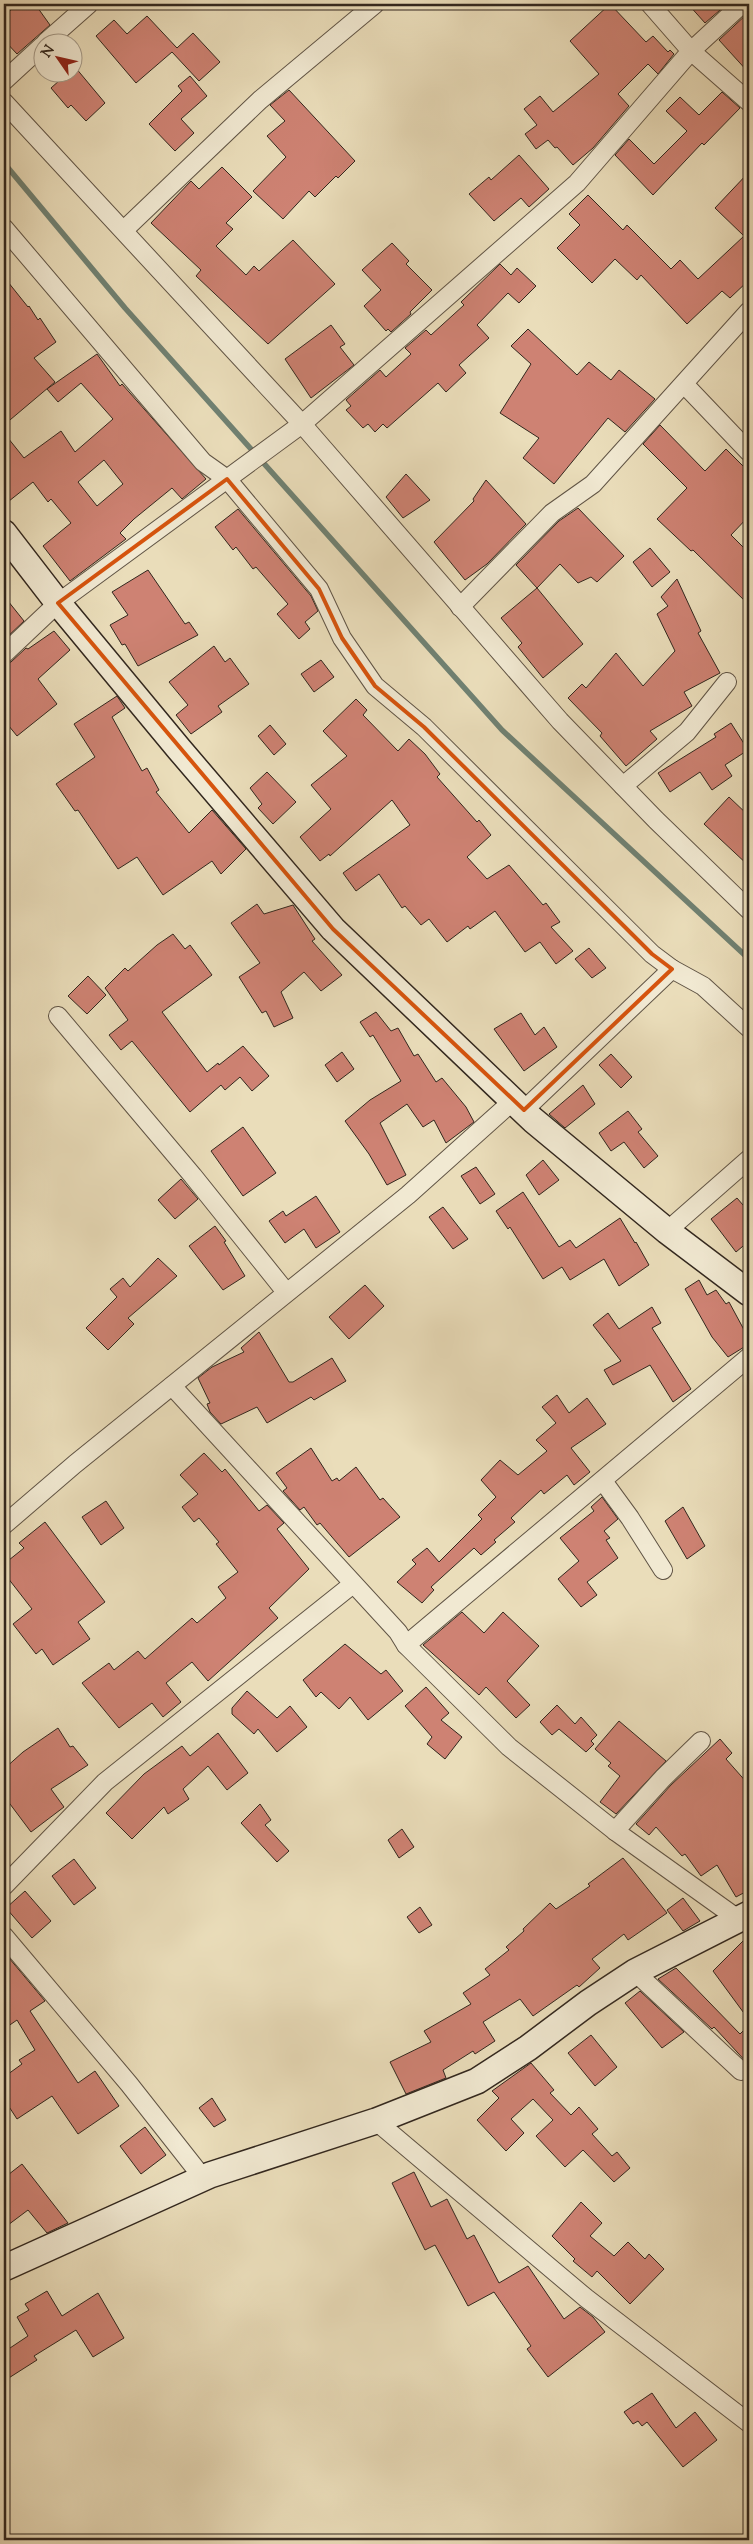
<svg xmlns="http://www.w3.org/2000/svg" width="753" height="2544" viewBox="0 0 753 2544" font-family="'Sorts Mill Goudy',serif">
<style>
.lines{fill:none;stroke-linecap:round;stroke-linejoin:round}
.stream{stroke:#708172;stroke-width:5.5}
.building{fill:#ce8273;stroke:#32271e;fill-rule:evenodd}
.minor-casing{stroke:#605445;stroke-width:20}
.secondary-casing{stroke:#32271e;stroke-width:28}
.minor{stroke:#f1e9d2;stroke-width:18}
.secondary{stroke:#f1e9d2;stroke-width:25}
.marked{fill:none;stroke:#d6540e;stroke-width:4;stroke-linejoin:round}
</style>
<rect width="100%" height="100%" fill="#eaddba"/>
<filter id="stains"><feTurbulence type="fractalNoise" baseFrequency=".004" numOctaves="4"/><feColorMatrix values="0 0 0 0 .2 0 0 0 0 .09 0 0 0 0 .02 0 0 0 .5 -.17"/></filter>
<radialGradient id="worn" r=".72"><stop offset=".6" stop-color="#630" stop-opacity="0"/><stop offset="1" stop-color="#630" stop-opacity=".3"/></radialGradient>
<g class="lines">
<path class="stream" d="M4,163L125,308L502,730L749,959"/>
</g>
<g class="building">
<path d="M6,4H35L50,25L17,54L4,40V15L11,10Z"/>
<path d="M610,4L646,42L653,36L668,52L670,50L674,54L658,74L648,64L618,94L629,106L593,148L573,165L557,147L555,148L548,140L536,149L525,134L537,125L524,109L540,96L553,112L599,74L570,41Z"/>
<path d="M688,4H727L705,23Z"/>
<path d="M749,12V73L719,40Z"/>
<path d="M147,16L177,48L193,33L220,62L199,81L172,52L136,83L96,36L114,20L127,34Z"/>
<path d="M75,67L105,103L86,121L71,105L68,108L51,88L69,72H72Z"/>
<path d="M190,76L207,96L181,119L194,133L175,151L149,124L182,91L178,86Z"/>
<path d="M289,90L355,161L338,178L336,176L315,197L309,191L283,219L253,191L286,157L267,136L285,121L270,105Z"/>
<path d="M722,92L740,108L704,145L702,143L653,195L615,155L629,139L654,164L687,131L666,111L680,97L699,115Z"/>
<path d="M519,155L549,189L529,207L521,198L494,221L469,194L489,177L491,180Z"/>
<path d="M222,167L252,197L226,223L233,229L216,246L246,275L254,266L259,271L293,240L335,284L268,344L196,276L201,270L151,223L191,181L199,189Z"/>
<path d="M749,172V280L730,298L722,291L687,324L641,275L637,280L615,259L592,283L557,248L580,225L569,214L588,195L623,230L627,225L671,269L680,260L698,279L744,236L715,208Z"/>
<path d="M392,243L409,261L406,264L432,290L410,312L411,314L391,332L388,329L386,331L364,306L381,290L362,270Z"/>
<path d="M500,264L511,275L517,268L536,286L519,303L508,293L477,325L489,338L459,365L466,373L446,392L438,383L387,428L383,424L375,432L368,424L363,428L346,410L351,406L346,400L380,370L386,377L411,354L405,348L426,330L431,335L464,305L461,302Z"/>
<path d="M4,277L28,307L29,306L38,320L40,318L56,342L34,358L55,382L4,425Z"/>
<path d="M331,325L345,344L340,347L354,365L311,398L285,359Z"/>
<path d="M528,329L577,375L589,362L611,380L619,370L655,399L625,432L608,418L554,484L523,458L539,438L500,413L531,364L511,346Z"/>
<path d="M97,354L120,386L122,384L206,479L182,499L172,488L134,519L120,533L126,539L70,581L43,546L71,523L51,499L48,502L33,482L4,505V433L24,458L61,431L75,452L113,419L81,383L58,402L47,389ZM104,460L123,484L97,506L78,482Z"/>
<path d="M660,425L705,471L726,449L749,472V516L731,535L749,553V605L693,550L691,551L657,519L687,488L643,444Z"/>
<path d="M406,474L430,500L403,518L386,497Z"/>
<path d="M486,480L526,524L487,564L465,580L434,542L474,501L473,499Z"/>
<path d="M578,508L624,556L597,582L591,577L578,583L560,564L537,588L516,565L559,521Z"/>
<path d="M238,509L311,596L318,611L305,622L310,629L299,639L277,614L288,604L256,567L253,569L236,547L233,550L215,527Z"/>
<path d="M650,548L670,572L652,587L633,562Z"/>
<path d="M148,570L185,624L189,622L198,635L138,666L125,644L122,645L110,625L128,615L112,592Z"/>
<path d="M677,579L701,631L698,633L720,673L684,692L692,706L650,731L657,739L626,766L600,736L602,733L568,698L582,684L586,688L616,653L643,686L675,651L657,614L668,606L661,597Z"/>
<path d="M537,588L583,644L543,678L518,647L522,643L501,618Z"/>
<path d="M4,596L24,621L4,640Z"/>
<path d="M54,631L70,650L38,679L57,704L17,736L4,720V664L11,662L26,648L28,649Z"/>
<path d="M214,646L225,662L230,658L249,684L218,706L222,712L191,734L176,715L188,705L169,682Z"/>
<path d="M321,660L334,677L314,692L301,674Z"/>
<path d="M117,696L125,708L112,717L142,771L147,768L159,790L156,792L189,833L212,810L246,849L221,874L212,861L163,895L137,857L118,869L78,810L75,811L56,784L95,757L74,724Z"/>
<path d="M356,699L367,710L363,715L398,751L409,739L425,754L440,774L437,777L477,822L479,820L491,835L467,857L487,879L509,865L543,905L546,903L560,922L551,927L573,951L556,964L540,942L525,952L495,911L470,929L468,926L447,942L429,919L421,925L405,906L402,908L379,874L356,891L343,873L410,825L392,800L330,856L329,854L320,861L300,837L331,809L311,785L347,756L323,731Z"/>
<path d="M731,723L748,750L725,765L732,776L712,790L700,772L670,792L658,773L716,737L714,734Z"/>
<path d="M270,725L286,744L274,755L258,736Z"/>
<path d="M267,772L296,802L273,824L258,808L262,804L250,788Z"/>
<path d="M729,797L749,816V866L704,824Z"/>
<path d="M257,904L264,914L293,905L315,939L312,941L342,975L321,991L304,972L281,992L293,1018L274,1027L266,1011L262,1013L239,977L260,963L231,923Z"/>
<path d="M173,934L185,949L190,945L212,975L162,1012L207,1072L218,1063L219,1065L243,1046L269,1076L252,1091L240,1077L225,1090L221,1085L190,1112L132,1041L121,1050L109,1035L128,1020L105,988L125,968L128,971L157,945Z"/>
<path d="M589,948L606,968L592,978L575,959Z"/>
<path d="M88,976L106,995L87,1014L68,996Z"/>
<path d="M376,1012L391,1031L398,1028L414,1056L418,1054L436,1082L442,1078L466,1107L474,1122L446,1143L434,1120L423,1127L407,1104L380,1123L406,1175L387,1185L369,1154L345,1121L370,1100L401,1081L373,1035L370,1037L360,1022Z"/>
<path d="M521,1013L535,1035L544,1027L557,1047L524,1071L494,1029Z"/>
<path d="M342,1052L354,1069L337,1082L325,1065Z"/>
<path d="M611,1054L632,1077L621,1088L599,1065Z"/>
<path d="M583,1085L595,1104L565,1128L549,1114Z"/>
<path d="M628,1111L642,1129L638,1132L658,1156L644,1168L624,1142L611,1151L599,1133Z"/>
<path d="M243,1127L276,1173L243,1196L211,1151Z"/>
<path d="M543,1160L559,1180L539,1195L526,1175Z"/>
<path d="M476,1167L495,1194L480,1204L461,1176Z"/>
<path d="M181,1179L198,1199L175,1219L158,1200Z"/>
<path d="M523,1192L559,1247L570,1240L576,1248L620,1218L635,1243L636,1242L649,1265L619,1286L604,1259L570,1280L562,1267L543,1279L510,1227L508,1229L496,1211Z"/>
<path d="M316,1196L340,1232L316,1248L304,1229L285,1243L269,1221L283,1211L286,1216Z"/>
<path d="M737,1198L749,1212V1241L736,1252L711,1219Z"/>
<path d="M443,1207L468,1239L453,1249L429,1217Z"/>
<path d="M215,1226L226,1241L224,1242L245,1276L223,1290L189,1246Z"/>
<path d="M158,1258L177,1276L128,1318L134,1324L108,1350L86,1328L117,1297L110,1289L123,1278L130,1287Z"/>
<path d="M699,1280L707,1295L716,1290L726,1304L729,1302L749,1339V1344L728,1357L712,1337L685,1289Z"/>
<path d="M365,1285L384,1306L349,1339L329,1317Z"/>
<path d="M652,1307L661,1323L652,1328L691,1389L673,1402L650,1365L613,1385L604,1370L621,1361L593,1325L608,1313L619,1329Z"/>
<path d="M259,1332L289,1382H293L332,1358L346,1381L314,1400L311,1397L267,1423L257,1407L221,1424L210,1412L207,1404L210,1403L198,1378L212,1367L244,1352L241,1348Z"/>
<path d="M557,1395L569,1413L587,1398L606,1424L571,1448L590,1472L574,1485L567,1475L544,1494L541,1490L511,1518L515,1522L494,1540L496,1542L481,1555L474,1548L431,1587L434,1590L422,1603L397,1582L416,1564L412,1560L427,1548L439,1562L482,1519L478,1515L496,1497L481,1480L500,1460L518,1475L547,1451L536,1440L556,1423L542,1407Z"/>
<path d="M311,1448L332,1481L337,1478L339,1481L356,1467L380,1500L383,1498L400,1517L349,1557L320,1523L317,1525L304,1507L300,1510L283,1491L287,1488L276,1473Z"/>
<path d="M204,1453L222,1472L225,1469L259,1511L267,1505L284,1523L277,1529L309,1569L269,1608L278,1618L208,1681L192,1662L166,1683L181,1702L163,1717L152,1703L119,1728L82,1683L109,1663L114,1670L138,1651L145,1659L192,1618L197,1623L226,1598L218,1587L238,1572L216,1544L219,1542L199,1518L194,1522L182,1507L198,1494L180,1475Z"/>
<path d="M602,1497L618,1519L604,1531L610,1538L606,1540L618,1558L587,1582L597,1595L581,1607L558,1579L579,1561L560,1538L594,1511L591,1507Z"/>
<path d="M106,1501L124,1528L101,1545L82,1517Z"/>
<path d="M683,1507L705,1546L687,1559L665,1521Z"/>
<path d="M45,1522L105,1602L78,1622L90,1639L53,1665L42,1649L36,1654L13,1624L32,1609L4,1573V1564L24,1548L19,1543Z"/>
<path d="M462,1612L484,1633L503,1612L539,1646L507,1681L530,1705L516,1718L486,1687L479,1695L423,1645Z"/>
<path d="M345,1644L381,1674L386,1670L403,1691L368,1720L350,1697L339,1709L321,1692L316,1697L303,1680Z"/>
<path d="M426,1687L449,1713L441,1720L462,1737L445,1759L427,1744L432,1737L405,1706Z"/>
<path d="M247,1691L277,1718L290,1706L307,1727L277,1752L258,1729L254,1734L232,1714V1708Z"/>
<path d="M557,1705L575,1724L581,1717L597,1735L591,1741L594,1744L586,1752L559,1729L552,1735L540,1722Z"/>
<path d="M619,1721L666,1761L616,1814L600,1802L620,1776L608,1766L611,1763L595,1749Z"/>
<path d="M58,1728L70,1747L73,1746L88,1765L51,1789L64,1807L31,1832L4,1796V1769L23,1752Z"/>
<path d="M218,1733L248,1773L227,1790L208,1766L183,1789L189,1799L168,1814L164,1807L132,1839L106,1813L144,1774L182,1746L190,1756Z"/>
<path d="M720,1739L732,1753L726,1759L749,1785V1861L744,1864L749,1874V1890L736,1897L717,1865L701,1876L685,1854L682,1856L656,1827L649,1835L636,1824L671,1785Z"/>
<path d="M260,1804L271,1820L265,1825L289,1851L277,1862L241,1823Z"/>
<path d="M402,1829L414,1847L399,1858L388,1840Z"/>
<path d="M623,1858L667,1913L628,1940L624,1934L592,1959L600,1968L579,1987L577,1985L533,2016L520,1999L483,2022L495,2041L475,2054L473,2051L443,2070L446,2078L406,2094L390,2062L431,2042L424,2031L471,2004L463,1993L490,1975L485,1969L509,1950L506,1947L524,1931L523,1929L550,1903L556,1909L590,1886L588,1884Z"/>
<path d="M74,1859L96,1888L74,1905L52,1876Z"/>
<path d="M25,1891L51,1921L32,1938L6,1908Z"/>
<path d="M683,1898L700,1921L683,1931L667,1910Z"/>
<path d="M420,1907L432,1925L419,1933L407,1917Z"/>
<path d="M749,1935V2020L713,1971Z"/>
<path d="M4,1952L45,2001L30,2011L78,2083L95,2071L119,2106L78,2134L52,2096L17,2119L4,2099V2077L22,2064L19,2060L35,2050L17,2020L4,2029Z"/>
<path d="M676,1968L740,2034L749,2025V2065L714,2027L712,2029L658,1979Z"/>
<path d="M640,1991L684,2032L662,2048L625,2003Z"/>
<path d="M591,2035L617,2067L595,2086L568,2053Z"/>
<path d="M531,2063L554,2090L550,2093L571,2115L579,2107L598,2129L592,2134L612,2156L617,2152L630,2168L614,2182L583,2150L565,2167L536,2136L553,2120L533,2099L511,2119L524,2133L506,2151L477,2120L499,2098L492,2091Z"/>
<path d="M212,2098L226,2120L214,2127L199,2108Z"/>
<path d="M145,2127L166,2155L141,2174L120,2146Z"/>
<path d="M22,2164L68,2223L47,2233L28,2210L4,2228V2178Z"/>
<path d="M414,2172L431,2207L447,2199L467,2239L474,2235L499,2283L528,2266L564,2319L580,2307L593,2317L605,2332L548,2377L527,2349L531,2346L494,2292L468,2306L435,2245L425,2250L392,2183Z"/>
<path d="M581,2202L602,2223L590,2236L614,2256L628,2242L645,2259L649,2254L664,2269L630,2304L597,2271L592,2277L573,2261L575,2259L552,2236Z"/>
<path d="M47,2291L62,2316L98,2293L124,2338L93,2357L76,2330L34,2356L37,2360L4,2381V2352L28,2336L17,2317L29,2310L25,2304Z"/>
<path d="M652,2393L676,2428L695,2412L717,2440L683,2467L647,2422L642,2426L638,2421L633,2424L624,2412Z"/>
</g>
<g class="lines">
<defs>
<g id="minor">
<path d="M650,4L691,51L749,102"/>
<path d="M46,42L89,4"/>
<path d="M4,81L42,46"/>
<path d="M4,102L302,424L560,721L656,820L749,910"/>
<path d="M4,228L203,462L227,479L319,589L342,638L375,686L424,727L652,954L672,969L524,1110"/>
<path d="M124,230L260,100L375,4"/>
<path d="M685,385L749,452"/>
<path d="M460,607L552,513L593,484L749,311"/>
<path d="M4,654L58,603L302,424L577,183L691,51L742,4"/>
<path d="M623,786L687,732L727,682"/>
<path d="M672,969L703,986L749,1028"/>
<path d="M58,1016L193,1176L286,1292"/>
<path d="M667,1231L749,1159"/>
<path d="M172,1386L398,1632L406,1645L509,1747L615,1831L738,1919"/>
<path d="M603,1481L630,1518L663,1570"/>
<path d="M4,1525L75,1464L408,1195L514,1100"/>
<path d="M406,1645L749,1357"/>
<path d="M615,1831L663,1778L701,1741"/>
<path d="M4,1886L105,1782L353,1584"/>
<path d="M4,1936L129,2084L203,2178"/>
<path d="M635,1972L741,2071"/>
<path d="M376,2121L586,2298L749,2423"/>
</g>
<g id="secondary">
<path d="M4,533L58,603L179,749L333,929L533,1120L667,1231L749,1293"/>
<path d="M4,2268L210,2175L376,2121L477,2081L528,2048L588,2003L635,1972L749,1914"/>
</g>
</defs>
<use href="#minor" class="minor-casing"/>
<use href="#secondary" class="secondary-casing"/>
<use href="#minor" class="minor"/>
<use href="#secondary" class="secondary"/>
</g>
<path class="marked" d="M227,479L319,589L342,638L375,686L424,727L652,954L672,969L524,1110L333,929L58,603Z"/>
<rect width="753" height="2544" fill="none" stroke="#eaddba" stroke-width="20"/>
<rect x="5" y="5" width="743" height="2534" fill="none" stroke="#32271e" stroke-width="2.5"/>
<rect x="10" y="10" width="733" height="2524" fill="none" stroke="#32271e"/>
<g transform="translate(58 58) rotate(304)"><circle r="24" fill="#f1e9d2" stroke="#a59b8a"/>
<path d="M0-4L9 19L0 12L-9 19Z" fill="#8f2418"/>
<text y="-8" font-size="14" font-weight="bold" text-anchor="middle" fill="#32271e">N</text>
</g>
<rect width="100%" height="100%" filter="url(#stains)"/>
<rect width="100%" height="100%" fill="url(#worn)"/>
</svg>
